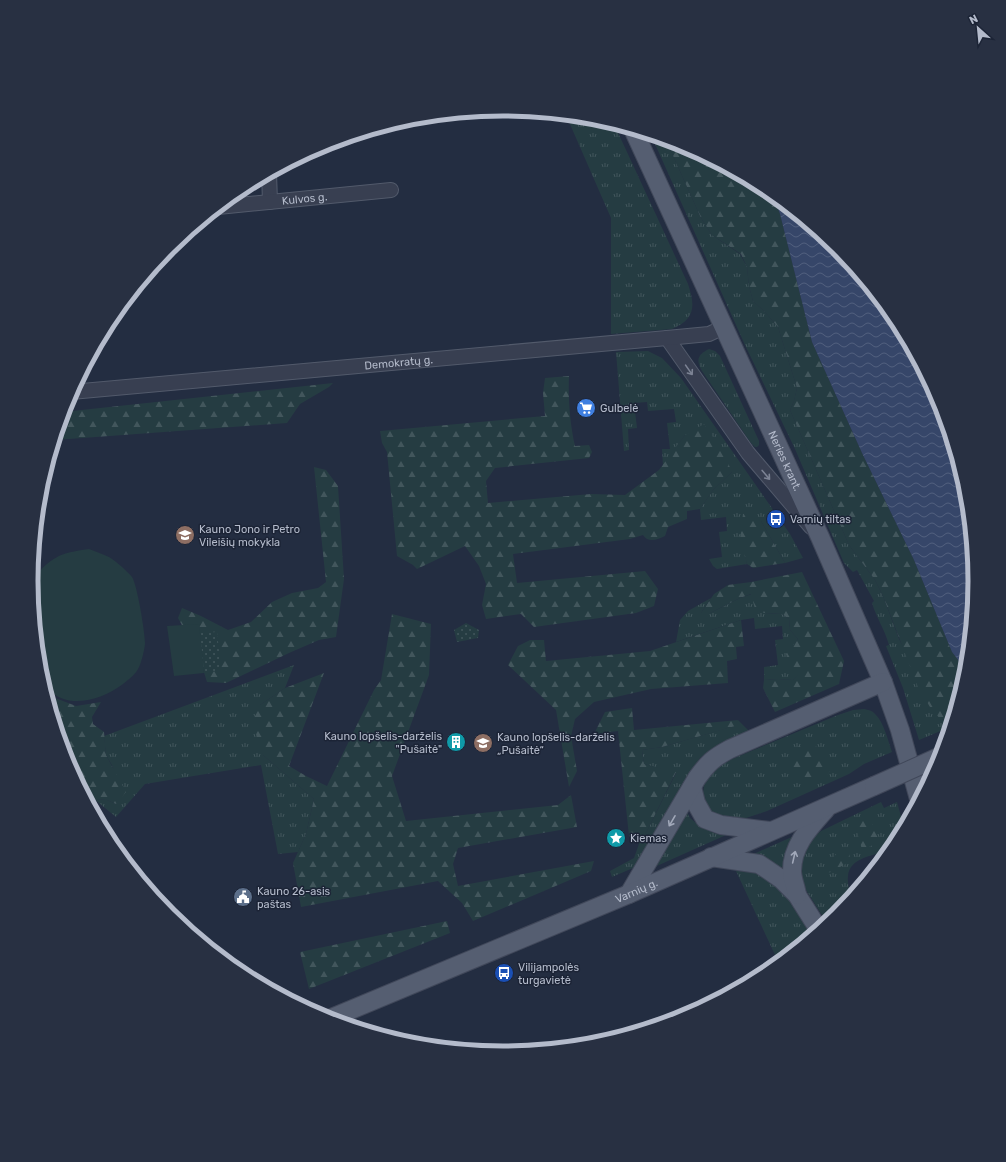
<svg xmlns="http://www.w3.org/2000/svg" width="1006" height="1162" viewBox="0 0 1006 1162" font-family="Rubik,sans-serif">
<style>
.grass{fill:url(#grass-tufts)}
.forest{fill:url(#forest-firs)}
.park{fill:url(#park-dots)}
.pitch{fill:#253c42}
.water{fill:url(#water-waves)}
.lines{fill:none;stroke-linecap:round;stroke-linejoin:round}
.minor-casing{stroke:#525a6b;stroke-width:16}
.major-casing{stroke:#41485a;stroke-width:20}
.minor{stroke:#383f51;stroke-width:14}
.major{stroke:#555e71;stroke-width:18}
.major-bridge-casing{stroke:#41485a;stroke-width:20;stroke-linecap:butt}
.major-bridge{stroke:#555e71;stroke-width:18}
.oneway{stroke:#7c8394}
.oneway2{stroke:#a1a8b9}
.labels{text-anchor:middle;stroke-width:3;stroke-linejoin:round;paint-order:stroke}
.street-label{font-size:11px;fill:#b4bbcb;stroke:#1c2436}
.poi-label{font-size:11px;fill:#b4bbcb;stroke:#1c2436;text-anchor:start}
.rim{fill:none;stroke:#b4bbcb;stroke-width:5}
</style>
<defs>
<pattern id="grass-tufts" width="24" height="20" patternUnits="userSpaceOnUse"><rect width="24" height="20" fill="#253c42"/><path d="M3 7l-1-3M5 7V3M7 7l1-3M15 17l-1-3M17 17v-4M19 17l1-3" fill="none" stroke="#42565c"/></pattern>
<pattern id="forest-firs" width="22" height="20" patternUnits="userSpaceOnUse"><rect width="22" height="20" fill="#253c42"/><path d="M5 1l3.5 6h-7zM16 11l3.5 6h-7z" fill="#42565c"/></pattern>
<pattern id="park-dots" width="8" height="8" patternUnits="userSpaceOnUse"><rect width="8" height="8" fill="#253c42"/><path d="M2 2h.1M6 6h.1" fill="none" stroke="#42565c" stroke-width="1.8" stroke-linecap="round"/></pattern>
<pattern id="water-waves" width="16" height="10" patternUnits="userSpaceOnUse"><rect width="16" height="10" fill="#364669"/><path d="M0 5q4-4 8 0t8 0" fill="none" stroke="#515f7d"/></pattern>
</defs>
<rect width="100%" height="100%" fill="#232d41"/>
<g class="grass">
<path d="M566,115L595,118L614,124L688,284C695,305 696,319 672,329L611,334V218Z"/>
<path d="M651,135L666,140L701,218L712,235L740,254L747,267L749,286L753,301L765,312L778,327L797,388L794,401L790,410L849,545L875,580L883,596L899,639L941,720L952,718L950,727L919,740L903,688L886,646L889,645C885,630 876,617 872,603L874,601L857,570L853,572L844,563L795,449L745,345Z"/>
<path d="M709,349L715,351L720,356L759,441V445L757,447H755L751,443L702,371C696,360 697,355 709,349Z"/>
<path d="M648,351L662,358L681,378L790,534L803,558L785,563L761,521L745,555L747,564L717,569L713,566L709,559L722,557L719,532L727,531L726,517L701,520L700,509L713,490L732,472L685,435L663,466L662,449H670L667,423L676,422L674,409L648,411L647,402L634,403L637,428L628,429L629,450L624,451L616,352Z"/>
<path d="M752,594L764,613L782,614L789,619L790,630L798,639L791,649L801,672L793,680L778,679L764,680V667L778,665L775,640L783,639L782,626L755,629L754,618L741,620L676,642L680,620L688,611L711,598L701,613H710L740,598Z"/>
<path d="M294,665L285,688L260,705L263,755L314,799L306,834L298,852L278,854L261,765L145,784L116,817L94,799L107,800L116,804L113,767L106,755L104,736Z"/>
<path d="M864,709C868,710 872,710 875,714C884,722 888,741 892,752L864,764L849,774L767,811L737,821L710,814L702,800L704,786L712,770L732,759L838,715L853,710Z"/>
<path d="M738,720L749,731L724,742L710,750L700,758L690,773L652,846L644,859L633,868L612,877L610,871L634,858L639,844L645,835L676,773L644,764L642,750L662,747L734,726Z"/>
<path d="M881,802L884,808L897,802L904,827L895,843L889,852C875,854 849,858 848,876C847,883 850,891 851,898L837,915L827,923L806,890L800,877L801,863L809,841L821,831Z"/>
<path d="M683,805L690,818L702,828L735,831L650,869Z"/>
<path d="M794,836L785,875L749,856Z"/>
<path d="M746,869L758,870L786,894L812,935L795,949L794,948L778,954L776,957L736,871Z"/>
</g>
<g class="forest">
<path d="M666,140L684,145L765,189L773,195L780,214L812,342L862,453L914,560L952,652L966,670L952,718L941,720L930,707L918,687L883,596L875,580L849,545L790,410L794,401L797,388L778,327L765,312L753,301L749,286L747,267L741,254L712,235L701,218Z"/>
<path d="M569,376C568,399 570,424 575,446L589,445L592,452L589,458L495,468L486,481L488,503L591,494L625,495L659,470L685,435L704,424C715,440 725,455 732,472L713,490L700,509L687,511V519L668,527L665,536C657,540 648,543 643,535L630,539L513,554L517,583L645,571L658,589L654,606L636,613L534,627L521,614L486,619L482,605L486,584L479,566L465,546L417,569L413,565L397,556L387,452L382,443L380,431L545,416L543,393L545,378Z"/>
<path d="M333,383L329,387L300,404L287,423L55,440L63,412Z"/>
<path d="M314,467L326,470L338,486L344,579L336,637L319,640L289,653L226,683L207,682L199,656L178,618L182,608L201,616L228,630L251,622L272,602L292,593L318,588L326,582Z"/>
<path d="M752,512L761,521L785,563L753,568L747,564L740,539L743,514Z"/>
<path d="M802,572L844,661L839,684L775,712L763,688L764,680L778,679L793,680L800,672L790,665L786,654L798,639L790,630L789,619L782,614L764,613L755,609L751,594L740,598L710,613H701L714,594L728,585L751,582Z"/>
<path d="M392,614L431,624L429,675L392,776L406,821L558,805L571,795L577,827L458,848L453,864L458,886L594,861L591,871L473,921L462,903L438,881L301,907L293,863L306,834L314,799L263,755L252,721L260,705L285,688L324,673L289,766L306,776L327,786L374,690L381,680Z"/>
<path d="M741,620L744,646L736,647L737,659L727,661L728,683L651,689L594,702L575,719L571,736L577,771L569,787L556,710L508,665L518,646L530,640H544L546,661L650,651Z"/>
<path d="M50,696L76,706L101,702L92,717L93,724L104,732L106,755L126,792L116,804L107,800L94,799L80,786L67,761L58,733L60,720Z"/>
<path d="M632,708L634,730L738,720L735,726L662,747L642,750L644,764L676,772L645,835L639,844L629,836L618,731L594,734L605,712Z"/>
<path d="M812,744C822,749 828,759 831,769L827,775C812,779 804,782 790,774L787,762C794,748 796,745 812,744Z"/>
<path d="M869,816L880,842L862,850C861,844 855,826 856,824C857,821 861,819 863,817Z"/>
<path d="M848,848L850,852L849,862L831,872L826,873L825,867L828,863L841,849Z"/>
<path d="M447,921L450,933L309,989L300,952Z"/>
</g>
<g class="park">
<path d="M466,623L479,630L478,638L457,642L454,630Z"/>
<path d="M217,632L221,670L204,673L200,633Z"/>
</g>
<g class="pitch">
<path d="M89,549C96,552 103,554 109,557C117,562 126,570 132,577C137,584 145,632 145,643C145,648 141,665 138,669C135,675 128,680 123,684C97,704 52,713 40,673L31,581V578L32,580C51,557 59,553 89,549Z"/>
<path d="M199,624L204,673L174,676L167,626Z"/>
</g>
<path class="water" d="M773,195L837,247L896,319L939,401L966,489L975,581L966,670L952,652L914,560L862,453L812,342L780,214Z"/>
<g class="lines">
<defs>
<g id="minor">
<path d="M269,173L270,202"/>
<path id="s1" d="M218,207L391,190"/>
<path d="M667,338L748,453L811,527"/>
<path id="s2" d="M71,392L667,338L709,334L724,327"/>
</g>
<g id="major">
<path id="s3" d="M633,129L820,537L883,682L900,730L919,799"/>
<path d="M692,787L696,803L705,819L721,825L770,831"/>
<path d="M711,857L759,864L768,870L781,879L797,895L819,930"/>
<path d="M629,894L697,778C708,763 713,758 730,749L883,682"/>
<path d="M797,895C796,887 792,879 792,871C792,845 810,827 826,809"/>
<path id="s4" d="M329,1019L629,894L874,786"/>
</g>
</defs>
<use href="#minor" class="minor-casing"/>
<use href="#major" class="major-casing"/>
<use href="#minor" class="minor"/>
<use href="#major" class="major"/>
<defs>
<path id="major-bridge" d="M874,786L941,756"/>
</defs>
<use href="#major-bridge" class="major-bridge-casing"/>
<use href="#major-bridge" class="major-bridge"/>
</g>
<defs><path id="oneway-shaft" d="M-6 0H5M1.5-3L5.5 0L1.5 3" fill="none" stroke-width="1.6" stroke-linecap="round" stroke-linejoin="round"/></defs>
<g class="oneway">
<use href="#oneway-shaft" transform="translate(689 370) rotate(55)"/>
<use href="#oneway-shaft" transform="translate(766 475) rotate(50)"/>
</g>
<g class="oneway2">
<use href="#oneway-shaft" transform="translate(672 821) rotate(120)"/>
<use href="#oneway-shaft" transform="translate(794 857) rotate(-77)"/>
</g>
<defs>
<symbol id="supermarket-disc" viewBox="-11 -11 22 22"><circle r="9.5" fill="#3f7fe0" stroke="#1c2436"/><path d="M-6-5.5h2.5l.6 2H6L4.5 2H-2.5L-4.4-4H-6ZM-1.5 3.2a1.3 1.3 0 1 0 .1 0ZM3 3.2a1.3 1.3 0 1 0 .1 0Z" fill="#fff"/></symbol>
<symbol id="bus-disc" viewBox="-11 -11 22 22"><circle r="9.5" fill="#1a4fb4" stroke="#1c2436"/><path d="M-5-6H5V4H4V6H2V4H-2V6H-4V4H-5ZM-3.5-4V0h7V-4ZM-3.5 1.2v1.5H-2V1.2ZM2 1.2v1.5H3.5V1.2Z" fill="#fff"/></symbol>
<symbol id="school-disc" viewBox="-11 -11 22 22"><circle r="9.5" fill="#8d6e63" stroke="#1c2436"/><path d="M0-5L7-2L0 1L-7-2ZM-4 1L0 2.5L4 1V4Q0 6-4 4Z" fill="#fff"/></symbol>
<symbol id="building-disc" viewBox="-11 -11 22 22"><circle r="9.5" fill="#0f9aa8" stroke="#1c2436"/><path d="M-4-6H4V6H1V3H-1V6H-4ZM-2.5-4.3h1.7v1.8h-1.7ZM.8-4.3h1.7v1.8H.8ZM-2.5-1h1.7V.8h-1.7ZM.8-1h1.7V.8H.8Z" fill="#fff"/></symbol>
<symbol id="sight-disc" viewBox="-11 -11 22 22"><circle r="9.5" fill="#0f9aa8" stroke="#1c2436"/><path d="M0-6L1.8-2.2L6-1.7L2.9 1.2L3.7 5.4L0 3.3L-3.7 5.4L-2.9 1.2L-6-1.7L-1.8-2.2Z" fill="#fff"/></symbol>
<symbol id="civic-disc" viewBox="-11 -11 22 22"><circle r="9.5" fill="#5c6f8a" stroke="#1c2436"/><path d="M-.6-6.5H3V-4.5H.6V-3L4-1V1h2V6H-6V1h2V-1L-.6-3ZM-1.2 2.5V6h2.4V2.5Z" fill="#fff"/></symbol>
</defs>
<g fill-rule="evenodd">
<use href="#supermarket-disc" x="575" y="397" width="22" height="22"/>
<use href="#bus-disc" x="765" y="508" width="22" height="22"/>
<use href="#school-disc" x="174" y="524" width="22" height="22"/>
<use href="#building-disc" x="445" y="731" width="22" height="22"/>
<use href="#school-disc" x="472" y="732" width="22" height="22"/>
<use href="#sight-disc" x="605" y="827" width="22" height="22"/>
<use href="#civic-disc" x="232" y="886" width="22" height="22"/>
<use href="#bus-disc" x="493" y="962" width="22" height="22"/>
</g>
<g class="labels">
<g class="street-label">
<text dy="4" stroke="none"><textPath href="#s1" startOffset="87">Kulvos g.</textPath></text>
<text dy="4" stroke="none"><textPath href="#s2" startOffset="329">Demokratų g.</textPath></text>
<text dy="4" stroke="none"><textPath href="#s3" startOffset="365">Neries krant.</textPath></text>
<text dy="4" stroke="none"><textPath href="#s4" startOffset="333">Varnių g.</textPath></text>
</g>
<g class="poi-label">
<text x="600" y="412">Gulbelė</text>
<text x="790" y="523">Varnių tiltas</text>
<text x="199" y="533">Kauno Jono ir Petro<tspan x="199" dy="13">Vileišių mokykla</tspan></text>
<text x="442" y="740" text-anchor="end">Kauno lopšelis-darželis<tspan x="442" dy="13">"Pušaitė"</tspan></text>
<text x="497" y="741">Kauno lopšelis-darželis<tspan x="497" dy="13">„Pušaitė“</tspan></text>
<text x="630" y="842">Kiemas</text>
<text x="257" y="895">Kauno 26-asis<tspan x="257" dy="13">paštas</tspan></text>
<text x="518" y="971">Vilijampolės<tspan x="518" dy="13">turgavietė</tspan></text>
</g>
</g>
<path d="M0 0H1006V1162H0ZM38 581a465 465 0 1 1 930 0a465 465 0 1 1-930 0Z" fill="#283042" fill-rule="evenodd"/>
<path class="rim" d="M38 581a465 465 0 1 1 930 0a465 465 0 1 1-930 0Z"/>
<g transform="translate(978 28) rotate(333)" stroke="#1c2436" stroke-width="3" paint-order="stroke">
<path d="M0-3L7 15L0 10L-7 15Z" fill="#b4bbcb"/>
<text y="-6" font-size="11" font-weight="bold" text-anchor="middle" fill="#b4bbcb">N</text>
</g>
</svg>
